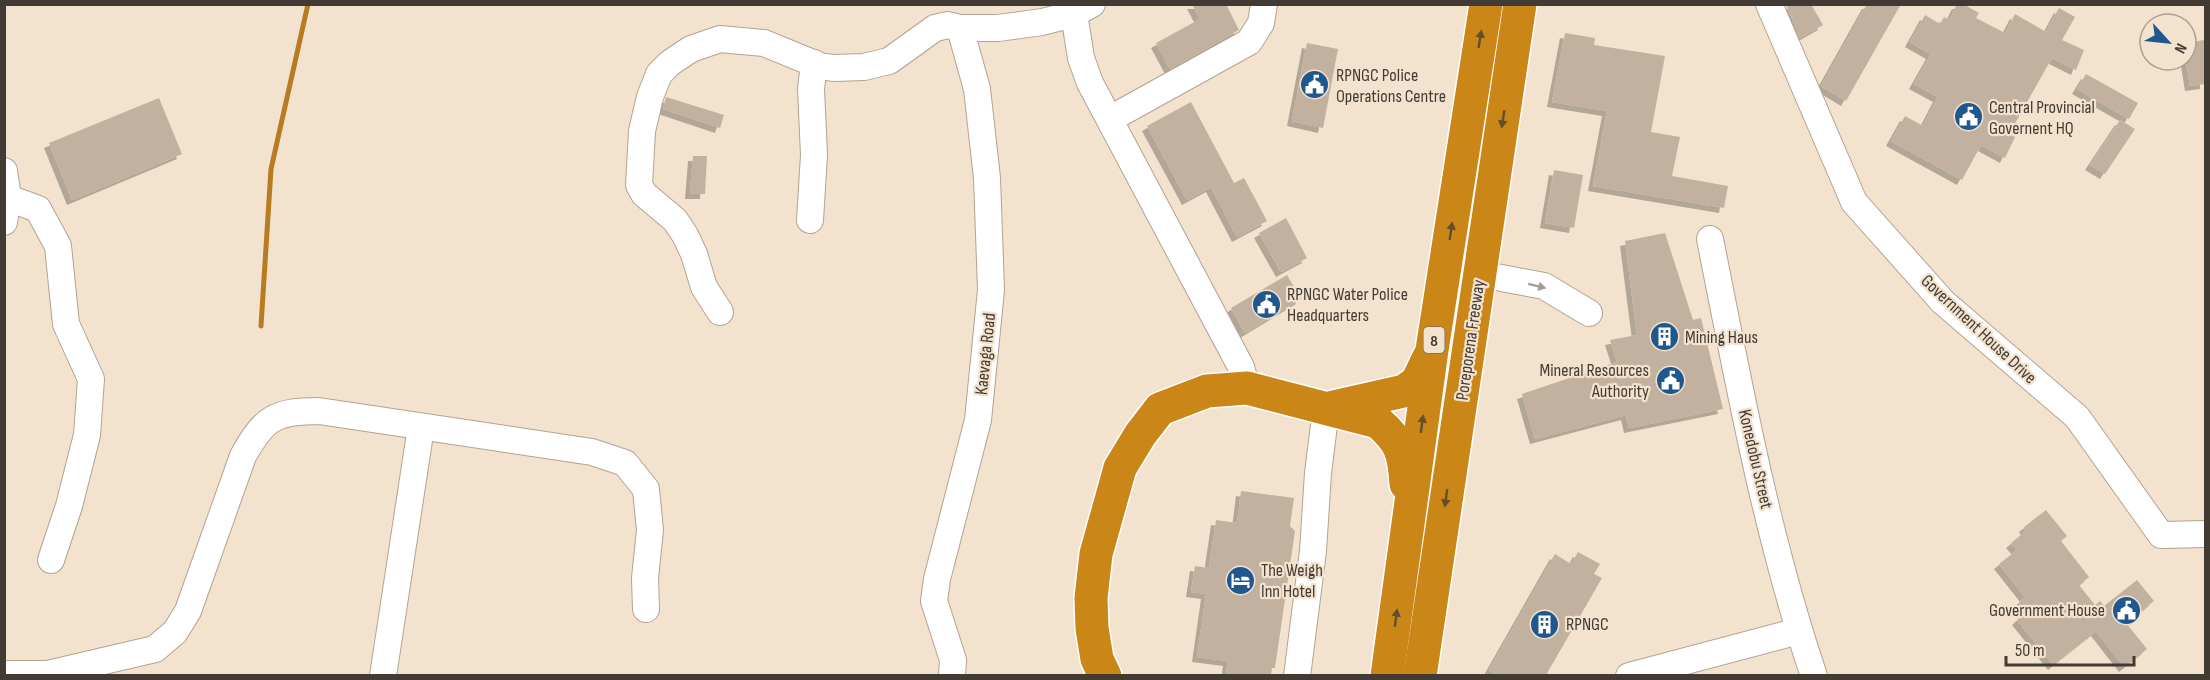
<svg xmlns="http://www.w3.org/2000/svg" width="2210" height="680" viewBox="0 0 2210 680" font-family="'Sofia Sans Condensed',sans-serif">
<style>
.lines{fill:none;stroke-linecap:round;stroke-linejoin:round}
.stream{stroke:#b77b21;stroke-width:5}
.building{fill:#c1b19e;filter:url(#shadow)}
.minor-casing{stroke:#b3a391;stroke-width:28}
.highway-casing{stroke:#fff;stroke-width:36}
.minor{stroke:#fff;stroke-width:26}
.highway{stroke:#cb8618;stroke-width:33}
.oneway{fill:#644e2c}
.oneway2{fill:#a09d99}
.labels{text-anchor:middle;stroke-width:4.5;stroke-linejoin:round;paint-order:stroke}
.shield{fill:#f3e2ce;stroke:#776d62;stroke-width:1.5}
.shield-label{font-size:16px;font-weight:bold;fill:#423b33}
.poi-label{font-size:18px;fill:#423b33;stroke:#f3e2ce;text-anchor:start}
.street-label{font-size:18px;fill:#423b33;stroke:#f3e2ce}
</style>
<defs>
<filter id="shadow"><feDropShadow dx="-5" dy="5" stdDeviation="0" flood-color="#0004"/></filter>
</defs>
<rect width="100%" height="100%" fill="#f3e2ce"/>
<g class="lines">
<path class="stream" d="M261,326L271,169L308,4"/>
</g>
<g class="building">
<path d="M1192,4H1226L1239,30L1170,69L1156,43L1200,19Z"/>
<path d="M1786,4H1811L1823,25L1800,38Z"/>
<path d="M1867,4H1901L1846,101L1821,86Z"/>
<path d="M1957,4H1963L1979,13L1976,18L2005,33L2015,14L2046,32L2059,8L2075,17L2062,40L2084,50L2076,70L2052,58L2009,134L2015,137L2005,158L1981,145L1962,180L1891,141L1905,116L1923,126L1938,97L1914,84L1931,54L1910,42L1925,15L1940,24L1944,17L1949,20Z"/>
<path d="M1565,33L1595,38L1594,45L1665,56L1651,132L1680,137L1672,176L1728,186L1724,208L1593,186L1607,111L1552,102Z"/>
<path d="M2204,40L2205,84L2190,86L2186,61V43Z"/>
<path d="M1307,43L1338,49L1323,128L1292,121Z"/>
<path d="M2086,74L2138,103L2129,119L2077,89Z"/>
<path d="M666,97L724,115L720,128L663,109Z"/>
<path d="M159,98L182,154L72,200L49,143Z"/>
<path d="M1191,102L1234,183L1244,178L1267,221L1237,237L1211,187L1187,200L1147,126Z"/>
<path d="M2120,120L2135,129L2105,174L2090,165Z"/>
<path d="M693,156H707L705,194H690Z"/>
<path d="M1554,170L1583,175L1574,228L1545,223Z"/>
<path d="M1286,218L1307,258L1281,272L1259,233Z"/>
<path d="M1665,233L1693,320L1701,318L1723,409L1629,428L1626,415L1535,439L1522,394L1617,362L1610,340L1637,335L1625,241Z"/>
<path d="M1287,275L1301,299L1245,333L1231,308Z"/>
<path d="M1241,491L1294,498L1290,526L1295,531L1275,668H1272L1271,675H1226L1228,661L1197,657L1206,594L1191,592L1195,566L1209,568L1216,520L1237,523Z"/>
<path d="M2046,510L2067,536L2061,541L2089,577L2079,585L2095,605L2100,601L2104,606L2137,580L2154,601L2126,623L2147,649L2124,667L2096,631L2053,665L2017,620L2026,612L2019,602L2025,597L1999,564L2017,550L2011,543L2026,531L2024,527Z"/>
<path d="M1578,552L1600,564L1594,574L1602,578L1546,675H1498L1489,670L1555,554L1571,564Z"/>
</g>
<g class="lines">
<defs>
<g id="minor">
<path d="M1769,4L1854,202L1943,302L2077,417L2161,535L2206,534"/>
<path d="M1074,14L1081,58L1090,83L1241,367L1247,388"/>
<path d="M1110,119L1249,42L1261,23L1264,4"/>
<path d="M4,171L8,198L4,222"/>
<path d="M8,198L38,209L58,246L66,324L91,379L87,435L69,506L51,560"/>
<path d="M810,220L814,155L811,89L814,63"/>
<path d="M1710,239C1739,385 1766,534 1814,676"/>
<path d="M1480,274L1544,286L1589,313"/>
<path d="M720,312L704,287L694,254L685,235L675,220L644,194L639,185L642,131L650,97L659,74L670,63L691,49L720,39L764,43L820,66L833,68L864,67L889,61L935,28L948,25L960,28H998L1042,22L1074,14L1092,4"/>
<path d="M4,674H48L155,649L175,632L188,611L243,456C264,418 275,411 319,411L592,452L625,463L646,489L650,530L645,578L646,609"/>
<path d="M383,676L421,427"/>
<path d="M952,676L953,660L934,601L937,579L978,420L991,290L987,178L977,89L960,28"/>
<path d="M1297,676L1313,551L1318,473L1326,409"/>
<path d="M1629,676L1799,631"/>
</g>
<g id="highway">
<path d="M1333,407L1404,391L1417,382L1429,357"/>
<path d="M1105,676L1097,659L1092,628L1091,598L1096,554L1120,468L1140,435L1160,409L1207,391L1247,388L1378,422C1401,442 1404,453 1406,484"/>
<path d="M1387,676L1432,350L1486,4"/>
<path d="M1420,676L1520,4"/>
</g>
</defs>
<use href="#minor" class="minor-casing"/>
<use href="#highway" class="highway-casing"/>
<use href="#minor" class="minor"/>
<use href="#highway" class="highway"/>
</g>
<defs><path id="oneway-solid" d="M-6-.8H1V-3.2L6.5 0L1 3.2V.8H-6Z" transform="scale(1.5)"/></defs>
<g class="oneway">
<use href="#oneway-solid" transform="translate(1480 39) rotate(-81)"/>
<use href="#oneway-solid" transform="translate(1503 119) rotate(99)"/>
<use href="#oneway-solid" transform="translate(1451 231) rotate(-81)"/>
<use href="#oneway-solid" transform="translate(1422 424) rotate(-82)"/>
<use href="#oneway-solid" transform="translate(1446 498) rotate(98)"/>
<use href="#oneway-solid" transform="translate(1396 618) rotate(-82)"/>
</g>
<use class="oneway2" href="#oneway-solid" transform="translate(1537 286) rotate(14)"/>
<defs>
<symbol id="civic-disc" viewBox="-11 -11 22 22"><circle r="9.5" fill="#20578f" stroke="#f3e2ce"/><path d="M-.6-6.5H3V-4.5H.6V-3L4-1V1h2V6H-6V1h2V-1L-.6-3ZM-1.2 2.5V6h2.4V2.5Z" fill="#fff"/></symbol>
<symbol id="building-disc" viewBox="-11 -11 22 22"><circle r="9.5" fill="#20578f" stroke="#f3e2ce"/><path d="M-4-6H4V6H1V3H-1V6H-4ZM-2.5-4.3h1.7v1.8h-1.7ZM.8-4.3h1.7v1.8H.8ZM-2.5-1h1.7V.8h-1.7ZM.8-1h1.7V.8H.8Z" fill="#fff"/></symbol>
<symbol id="hotel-disc" viewBox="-11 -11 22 22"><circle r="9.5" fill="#20578f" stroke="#f3e2ce"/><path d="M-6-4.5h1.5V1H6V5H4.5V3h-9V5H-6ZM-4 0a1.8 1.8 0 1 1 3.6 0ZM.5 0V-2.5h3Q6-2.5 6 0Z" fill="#fff"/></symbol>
</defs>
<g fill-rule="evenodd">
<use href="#civic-disc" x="1298" y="68" width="33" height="33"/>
<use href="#civic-disc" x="1952" y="100" width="33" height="33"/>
<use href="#civic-disc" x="1250" y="288" width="33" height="33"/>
<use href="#building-disc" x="1648" y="320" width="33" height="33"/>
<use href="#civic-disc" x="1654" y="364" width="33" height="33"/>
<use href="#hotel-disc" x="1224" y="564" width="33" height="33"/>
<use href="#civic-disc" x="2110" y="594" width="33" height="33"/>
<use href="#building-disc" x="1528" y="608" width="33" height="33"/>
</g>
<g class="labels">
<rect class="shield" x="1423.5" y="327" width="21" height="26" rx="4.5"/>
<g class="shield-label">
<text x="1434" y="346">8</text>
</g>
<g class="poi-label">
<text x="1336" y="81">RPNGC Police<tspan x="1336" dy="21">Operations Centre</tspan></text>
<text x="1989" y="113">Central Provincial<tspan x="1989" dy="21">Governent HQ</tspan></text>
<text x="1287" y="300">RPNGC Water Police<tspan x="1287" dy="21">Headquarters</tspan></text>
<text x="1685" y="343">Mining Haus</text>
<text x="1649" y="376" text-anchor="end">Mineral Resources<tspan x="1649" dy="21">Authority</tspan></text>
<text x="1261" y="576">The Weigh<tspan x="1261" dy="21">Inn Hotel</tspan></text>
<text x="2105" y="616" text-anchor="end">Government House</text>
<text x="1566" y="630">RPNGC</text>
</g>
<g class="street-label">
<text transform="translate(1979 329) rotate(43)" y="6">Government House Drive</text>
<text transform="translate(1470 340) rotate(-82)" y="6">Poreporena Freeway</text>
<text transform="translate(985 354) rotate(-84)" y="6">Kaevaga Road</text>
<text transform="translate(1756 459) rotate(77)" y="6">Konedobu Street</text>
</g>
</g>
<rect width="2210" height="680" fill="none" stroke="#423b33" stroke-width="12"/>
<g transform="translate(2168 42) rotate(117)"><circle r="28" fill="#f3e2ce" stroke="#ac9f90" stroke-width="1.5"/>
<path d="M0-4.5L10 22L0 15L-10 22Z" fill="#20578f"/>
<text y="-9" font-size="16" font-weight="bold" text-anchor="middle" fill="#423b33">N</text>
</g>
<path d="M2006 656v9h128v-9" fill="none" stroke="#423b33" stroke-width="3"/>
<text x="2015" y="656" font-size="18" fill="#423b33" stroke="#f3e2ce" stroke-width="4.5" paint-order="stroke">50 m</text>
</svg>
